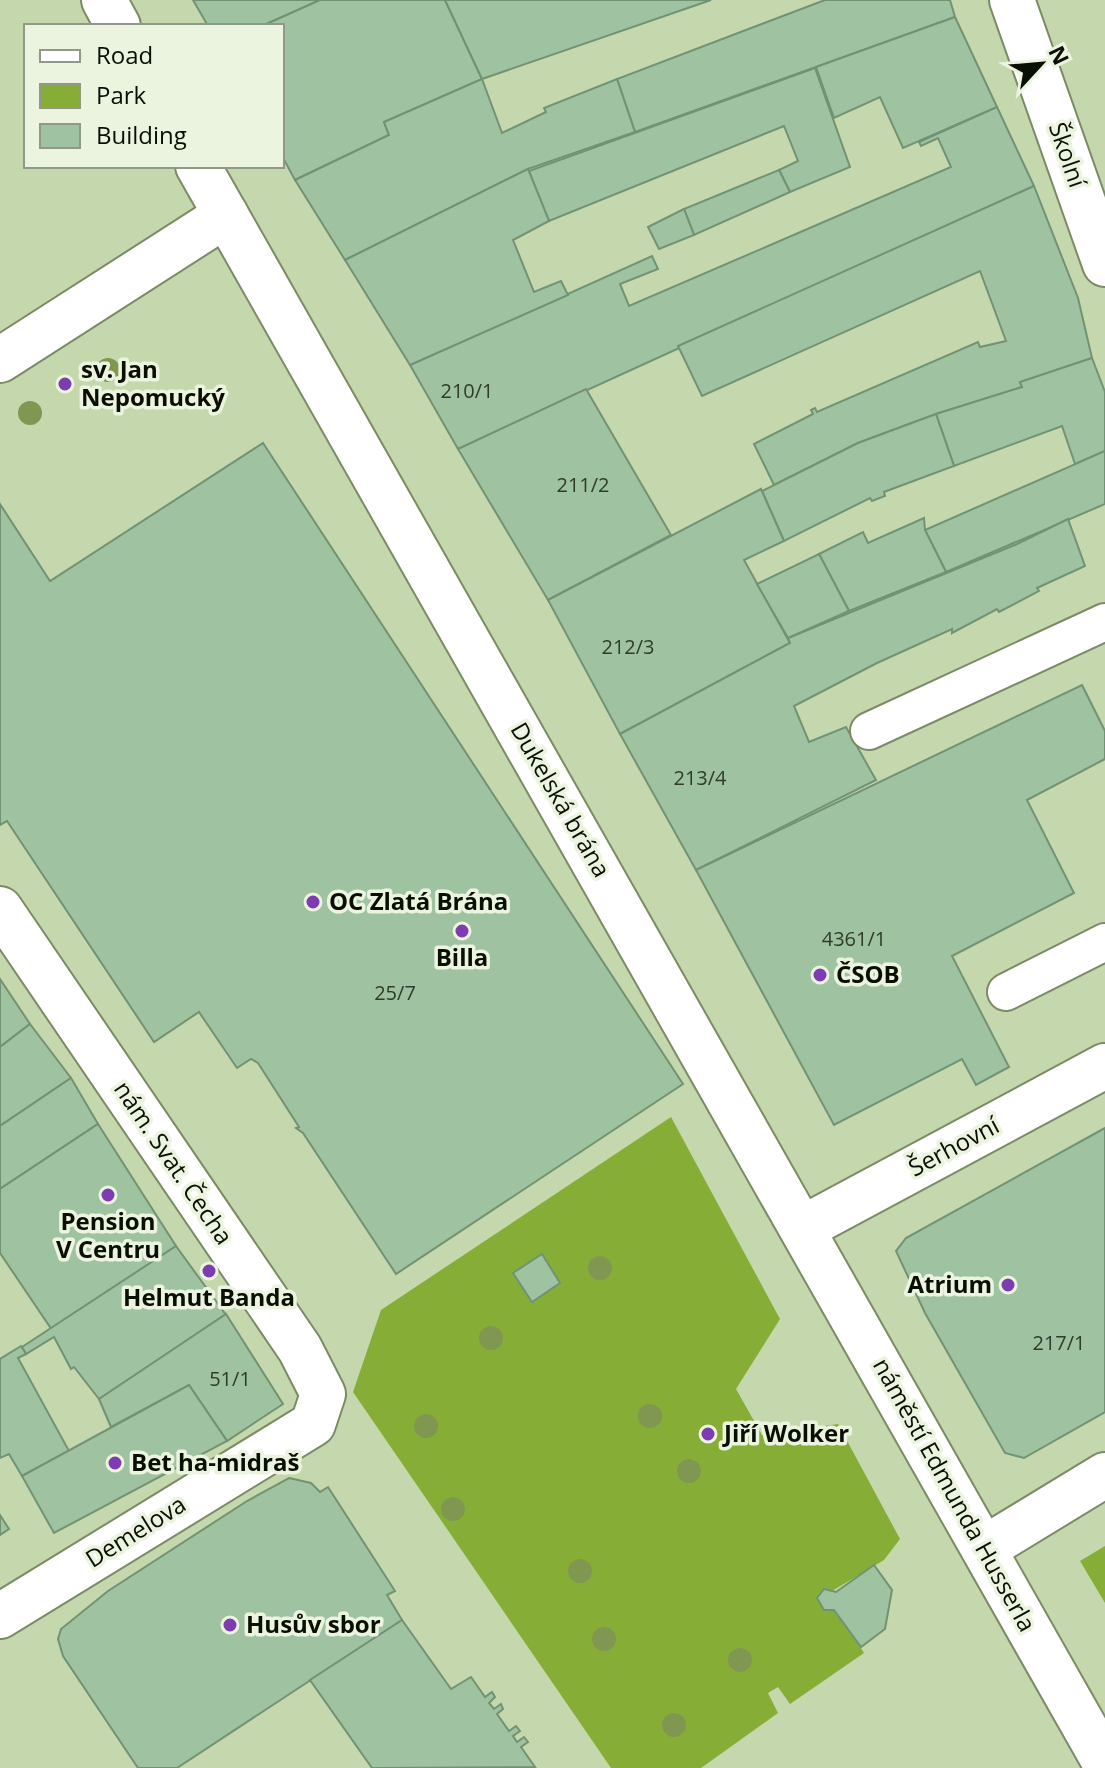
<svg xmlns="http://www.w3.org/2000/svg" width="1105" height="1768" viewBox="0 0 1105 1768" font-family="'Open Sans',sans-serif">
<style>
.green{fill:#86ae37}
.building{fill:#9fc2a1;stroke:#729373;stroke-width:2}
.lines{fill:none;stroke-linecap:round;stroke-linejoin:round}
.lane-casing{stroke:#7b8b64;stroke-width:40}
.street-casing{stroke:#7b8b64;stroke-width:48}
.lane{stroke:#fff;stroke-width:36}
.street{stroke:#fff;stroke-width:44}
.tree{fill:#809752}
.poi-dot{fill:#7d3cb1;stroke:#ebf4df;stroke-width:3}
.labels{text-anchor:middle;stroke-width:7;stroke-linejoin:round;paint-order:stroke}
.number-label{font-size:20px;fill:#2f3c2a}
.street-label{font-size:24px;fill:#0a0f03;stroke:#ebf4df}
.poi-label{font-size:24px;font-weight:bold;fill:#0a0f03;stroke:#ebf4df;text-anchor:start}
</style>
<rect width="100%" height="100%" fill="#c5d7ad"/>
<g class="green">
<path d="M671,1117L780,1319L736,1389L762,1435L838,1424L900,1539L884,1560L827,1594L864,1653L790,1704L778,1687L768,1693L778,1713L701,1768H611L353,1392L381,1310Z"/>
<path d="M1105,1546V1603L1080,1561Z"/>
</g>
<g class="building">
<path d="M193,0H320L262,26H208Z"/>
<path d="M320,0H445L482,79L384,122L389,135L295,180L282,156V26H262Z"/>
<path d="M445,0H711L482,79Z"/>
<path d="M825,0H950L955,17L635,132L617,79Z"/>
<path d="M955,17L997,107L903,148L880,97L834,118L816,67Z"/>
<path d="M815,68L850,167L790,192L779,170L798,161L784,126L549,221L529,171Z"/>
<path d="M482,79L502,133L546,112L544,108L617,79L635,132L528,169L345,260L295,180L389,135L384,122Z"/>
<path d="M997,107L1034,186L458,449L410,365L652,256L658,269L620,284L629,306L951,167L938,138L921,146L919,142Z"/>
<path d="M528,169L549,221L513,240L534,292L561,281L568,295L410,365L345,260Z"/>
<path d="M779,170L790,192L694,235L684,209Z"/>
<path d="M1034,186L1078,298L1092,358L1020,382L1022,387L936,414L858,443L774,485L754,444L813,414L811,410L815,408L817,412L978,342L980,347L1006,341L980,271L702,396L678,346Z"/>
<path d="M684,209L694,235L659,249L648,227Z"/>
<path d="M1092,358L1105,392V451L1075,464L1062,426L954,466L936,414L1022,387L1020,382Z"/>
<path d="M586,389L671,535L548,600L458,449Z"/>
<path d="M936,414L954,466L884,492L885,496L872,501L870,498L784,541L762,491L858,443Z"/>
<path d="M263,443L683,1084L396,1274L303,1133L296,1128L299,1127L258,1063L251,1059L237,1068L199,1012L154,1042L7,821L0,825V504L50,581Z"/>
<path d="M1105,451V504L946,572L925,530Z"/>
<path d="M761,489L784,541L744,560L790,643L620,734L548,600Z"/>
<path d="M924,518L925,530L946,572L849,611L819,554L863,532L868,543Z"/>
<path d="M1068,519L1085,566L1037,588L1039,591L999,612L997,609L952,633V629L877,663L794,706L809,742L846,727L876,780L696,870L620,734L790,643L788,638L1017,544Z"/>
<path d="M819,554L849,611L788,638L757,584Z"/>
<path d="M1082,685L1105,731V759L1027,800L1074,893L952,956L1009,1067L976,1085L962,1059L834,1125L696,870Z"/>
<path d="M0,979L30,1024L0,1047Z"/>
<path d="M30,1024L71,1078L0,1126V1047Z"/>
<path d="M71,1078L98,1124L0,1189V1126Z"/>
<path d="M98,1124L176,1246L52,1330L0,1253V1189Z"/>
<path d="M1105,1128V1412L1024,1458L1005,1453L925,1313L896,1251L906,1238Z"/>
<path d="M176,1246L226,1315L99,1399L74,1367L71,1369L54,1337L26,1354L22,1347Z"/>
<path d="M542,1254L560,1283L532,1302L513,1273Z"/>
<path d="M226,1314L283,1404L227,1441L189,1385L111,1427L99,1399Z"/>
<path d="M21,1346L26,1354L18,1358L69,1451L22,1476L9,1454L0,1458V1359Z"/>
<path d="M189,1385L227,1441L54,1533L22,1476Z"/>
<path d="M289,1478L311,1483L320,1492L328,1487L395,1591L387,1595L402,1620L177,1768H138L63,1656L58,1639L61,1629L108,1591L247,1501Z"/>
<path d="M0,1515L9,1529L0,1535Z"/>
<path d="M874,1565L892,1590L885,1629L861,1647L834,1610H824L817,1598L824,1589L836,1592Z"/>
<path d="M402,1620L451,1689L471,1677L485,1697L492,1692L495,1697L489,1703L494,1709L501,1704L503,1709L497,1714L509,1731L516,1726L520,1731L513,1736L517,1742L524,1737L528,1742L521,1747L535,1767L372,1768L310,1680Z"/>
</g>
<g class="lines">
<defs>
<g id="lane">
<path d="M869,731L1105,622"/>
<path d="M1006,992L1105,942"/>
</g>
<g id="street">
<path d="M104,0L118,26"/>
<path d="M1012,0L1105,264"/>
<path d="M198,166L1105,1763"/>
<path d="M0,360L226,215"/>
<path d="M0,909L300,1349L323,1394L313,1424L0,1616"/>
<path d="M803,1228L1105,1066"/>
<path d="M985,1548L1105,1475"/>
</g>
</defs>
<use href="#lane" class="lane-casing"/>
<use href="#street" class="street-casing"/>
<use href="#lane" class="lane"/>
<use href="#street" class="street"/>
</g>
<g class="tree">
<circle cx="108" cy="370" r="12"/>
<circle cx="30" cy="413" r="12"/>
<circle cx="600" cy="1268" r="12"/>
<circle cx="491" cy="1338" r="12"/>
<circle cx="650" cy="1416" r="12"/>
<circle cx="426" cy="1426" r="12"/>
<circle cx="689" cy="1471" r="12"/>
<circle cx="453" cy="1509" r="12"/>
<circle cx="580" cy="1571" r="12"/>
<circle cx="604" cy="1639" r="12"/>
<circle cx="740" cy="1660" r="12"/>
<circle cx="674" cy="1725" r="12"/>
</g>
<g class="poi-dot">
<circle cx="65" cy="384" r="8"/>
<circle cx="313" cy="902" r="8"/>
<circle cx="462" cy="931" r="8"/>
<circle cx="820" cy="975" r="8"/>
<circle cx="108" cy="1195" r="8"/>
<circle cx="209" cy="1271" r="8"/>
<circle cx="1008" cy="1285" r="8"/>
<circle cx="708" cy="1434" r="8"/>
<circle cx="115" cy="1463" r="8"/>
<circle cx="230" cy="1625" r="8"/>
</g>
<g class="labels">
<g class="number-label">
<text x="467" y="398">210/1</text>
<text x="583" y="492">211/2</text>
<text x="628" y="654">212/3</text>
<text x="700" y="785">213/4</text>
<text x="854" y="946">4361/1</text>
<text x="395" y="1000">25/7</text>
<text x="1059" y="1350">217/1</text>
<text x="230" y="1386">51/1</text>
</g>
<g class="street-label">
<text transform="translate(1067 155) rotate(71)" y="8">Školní</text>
<text transform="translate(560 800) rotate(60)" y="8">Dukelská brána</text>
<text transform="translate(954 1147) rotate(-28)" y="8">Šerhovní</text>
<text transform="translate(173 1163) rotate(56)" y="8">nám. Svat. Čecha</text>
<text transform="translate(954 1495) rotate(61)" y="8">náměstí Edmunda Husserla</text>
<text transform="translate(136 1532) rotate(-32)" y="8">Demelova</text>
</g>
<g class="poi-label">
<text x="81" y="378">sv. Jan<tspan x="81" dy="28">Nepomucký</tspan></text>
<text x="329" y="910">OC Zlatá Brána</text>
<text x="462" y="966" text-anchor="middle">Billa</text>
<text x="836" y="983">ČSOB</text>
<text x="108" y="1230" text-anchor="middle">Pension<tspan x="108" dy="28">V Centru</tspan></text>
<text x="992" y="1293" text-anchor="end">Atrium</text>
<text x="209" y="1306" text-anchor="middle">Helmut Banda</text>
<text x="724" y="1442">Jiří Wolker</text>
<text x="131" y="1471">Bet ha-midraš</text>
<text x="246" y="1633">Husův sbor</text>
</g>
</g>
<rect x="24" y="24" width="260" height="144" fill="#ebf4df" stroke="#919887" stroke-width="2"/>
<rect x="40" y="50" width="40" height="12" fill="#ffffff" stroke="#919887" stroke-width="2"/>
<text x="96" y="64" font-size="24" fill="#0a0f03">Road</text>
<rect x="40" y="84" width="40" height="24" fill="#86ae37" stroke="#919887" stroke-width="2"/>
<text x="96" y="104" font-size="24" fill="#0a0f03">Park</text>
<rect x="40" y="124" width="40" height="24" fill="#9fc2a1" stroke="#919887" stroke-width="2"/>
<text x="96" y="144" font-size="24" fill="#0a0f03">Building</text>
<g transform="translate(1041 64) rotate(64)" stroke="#ebf4df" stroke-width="6" paint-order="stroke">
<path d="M0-6L14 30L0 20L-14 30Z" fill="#0a0f03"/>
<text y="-12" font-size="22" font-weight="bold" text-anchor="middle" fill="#0a0f03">N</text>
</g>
</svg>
